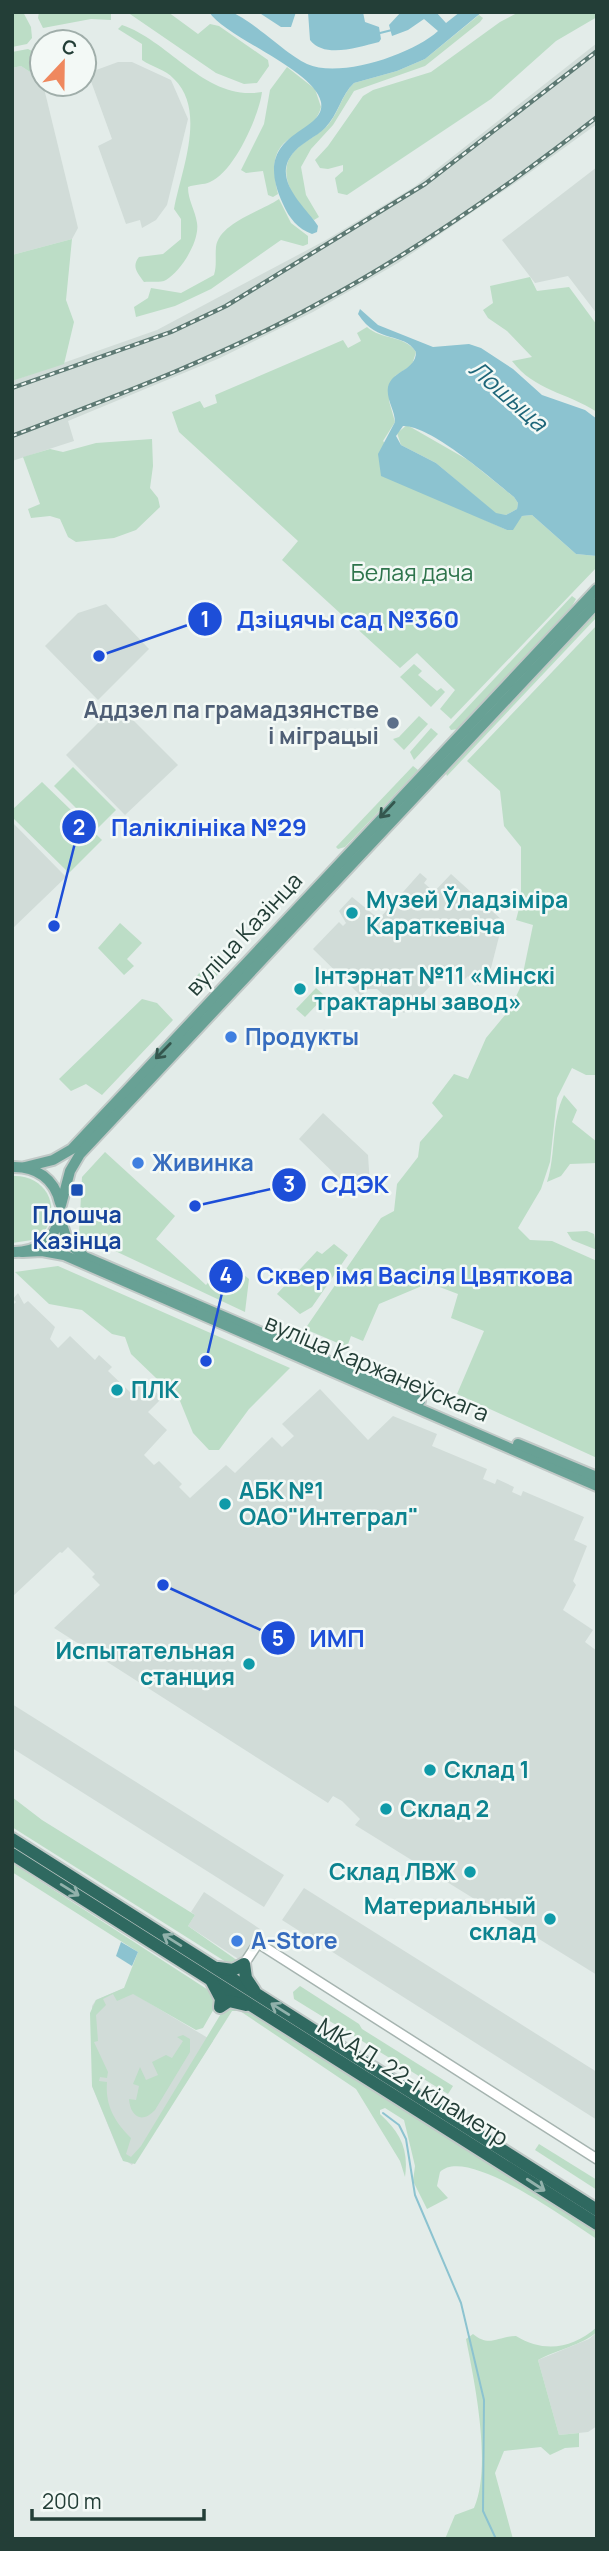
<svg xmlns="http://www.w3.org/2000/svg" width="609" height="2551" viewBox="0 0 609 2551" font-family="Manrope,sans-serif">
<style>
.built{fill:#d1dcd8}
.green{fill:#bcddc6}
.water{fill:#8cc3d0;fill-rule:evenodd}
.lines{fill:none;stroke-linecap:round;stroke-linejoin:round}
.stream{stroke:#8cc3d0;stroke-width:2}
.minor-casing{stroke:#a6b4b0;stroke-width:12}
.major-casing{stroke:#c1c9c7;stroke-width:14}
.highway-casing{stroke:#c1c9c7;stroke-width:16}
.minor{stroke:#fff;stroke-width:9}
.major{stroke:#68a195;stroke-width:10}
.highway{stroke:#2f6960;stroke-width:12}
.rail-casing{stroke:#5d7973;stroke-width:4.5}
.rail{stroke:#f3f9f6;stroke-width:2;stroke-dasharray:5;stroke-linecap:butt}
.oneway{stroke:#34574e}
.oneway2{stroke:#91b1ab}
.service-dot{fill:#5c6f8a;stroke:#f3f9f6;stroke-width:2.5}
.culture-dot{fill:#0f9aa8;stroke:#f3f9f6;stroke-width:2.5}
.shop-dot{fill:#3f7fe0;stroke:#f3f9f6;stroke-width:2.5}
.transit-dot{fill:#1a4fb4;stroke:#f3f9f6;stroke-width:2.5}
.labels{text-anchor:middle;stroke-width:5;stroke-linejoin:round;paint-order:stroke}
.park-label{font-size:23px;fill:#2e744c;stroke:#f3f9f6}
.service-label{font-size:23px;font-weight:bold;fill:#4e5e75;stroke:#f3f9f6;text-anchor:end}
.culture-label{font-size:23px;font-weight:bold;fill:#0d838f;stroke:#f3f9f6;text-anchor:start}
.street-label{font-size:23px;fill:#233e37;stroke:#f3f9f6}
.shop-label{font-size:23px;font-weight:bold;fill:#366cbe;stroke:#f3f9f6;text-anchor:start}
.transit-label{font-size:23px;font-weight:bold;fill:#164399;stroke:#f3f9f6}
.water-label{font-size:24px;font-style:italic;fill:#1e6679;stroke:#f3f9f6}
.leader{fill:none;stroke:#1d4ed8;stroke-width:2.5}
.callout-dot{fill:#1d4ed8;stroke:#f3f9f6;stroke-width:2.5}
.mark-label{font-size:21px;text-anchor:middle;font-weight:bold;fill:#fff}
.callout-label{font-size:24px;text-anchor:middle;font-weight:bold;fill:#1d4ed8;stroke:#f3f9f6;stroke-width:5;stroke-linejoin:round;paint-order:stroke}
</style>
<rect width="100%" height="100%" fill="#e3ece9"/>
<g class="built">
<path d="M597,43V124L521,179L398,263L313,312L220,358L68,421L74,441L12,461V381L157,330L326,240L414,187Z"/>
<path d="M118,62H132L171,80L188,119L167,205L156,220L142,228L140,220L126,224L98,146L112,139L88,73Z"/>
<path d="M21,66L42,80L78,228L72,239L12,255V68Z"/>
<path d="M597,167V314L568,276L535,283L502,240Z"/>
<path d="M106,604L149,649L98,700L45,646L78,613Z"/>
<path d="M117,704L178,765L125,815L66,755Z"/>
<path d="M12,822L66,877L12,929Z"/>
<path d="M420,873L427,879L424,883L434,892L451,874L503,921L490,972L479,986L468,976L464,980L449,967L404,1013L377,989H368L361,996L313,949L339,922L343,926L346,923L339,911L352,897L379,919Z"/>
<path d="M323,1113L368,1155L370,1185L360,1191L348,1179L344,1183L299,1139Z"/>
<path d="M18,1293L24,1304L28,1301L55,1327L50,1339L58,1348L70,1336L95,1360L99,1355L112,1367L108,1371L130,1392L143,1380L162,1398L148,1412L167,1430L144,1455L154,1465L159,1461L182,1484L179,1487L190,1498L226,1465L235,1473L272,1437L282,1447L294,1436L282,1424L320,1389L368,1440L393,1416L437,1434L432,1446L487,1469L483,1479L495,1484L497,1479L514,1487L512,1492L521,1496L523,1491L584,1517L574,1540L587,1546L573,1581L576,1585L563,1610L593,1630L585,1642L597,1651V1975L355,1825L360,1819L342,1801L333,1796L328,1803L54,1628L100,1585L92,1577L95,1574L68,1547L62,1553L60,1552L12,1597V1306L16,1302L13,1299Z"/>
<path d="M12,1704L284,1875L264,1907L12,1748Z"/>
<path d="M304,1888L597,2072V2120L282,1920Z"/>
<path d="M204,1892L263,1931L243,1962L188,1926L195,1915L191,1912Z"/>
<path d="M124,1988L213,2041L132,2165L121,2157L92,2086V2006L96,2000Z"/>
<path d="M597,2332V2426L588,2432L559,2435L538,2360L589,2339Z"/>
</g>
<g class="green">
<path d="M12,12H23L31,27L32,38L27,44L12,47Z"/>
<path d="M39,12H111V20L91,19L43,28L38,18Z"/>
<path d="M127,12H168L198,34L210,24L219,26L268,60L269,66L257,83L244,84L216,73Z"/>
<path d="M519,12H597V17L556,41L491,99L347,195L338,193L335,178L343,171V165L328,169L320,168L315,160L328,146L363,96L373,90L431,72L500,22Z"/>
<path d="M479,15L483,18L480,22L425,66L354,91L333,125L311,149L301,167L306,195L319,217L314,220C297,206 275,174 293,153C303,141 318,136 328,125C339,112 342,94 354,83L397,71L425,59Z"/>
<path d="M122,25C170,41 206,102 262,92C259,116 234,172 210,182C204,185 195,184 188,187C188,201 195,209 197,223C200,241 181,271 166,280C161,283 150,281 144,282C138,273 131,267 139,257L163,254L181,239V219L174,209C181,171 207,111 174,79C165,69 152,67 142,60V44L118,29Z"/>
<path d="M28,49L34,52L30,72L21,66L12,68V52Z"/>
<path d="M287,67L315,89L321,107C311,145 261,125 278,194L273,197L268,195L263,171L246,173L241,170L264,124L270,90Z"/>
<path d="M279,199L291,223L308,236V244L303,246L281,240L211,289L175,306L136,317L134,307L148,298L151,288L181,293L214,275C217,265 215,257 216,247C219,223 262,211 279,199Z"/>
<path d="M72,239L66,300L74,322L64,364L12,381V255Z"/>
<path d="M530,277L537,291L569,287L597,325V412C566,392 535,391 512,361L532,357L507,331L488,318L483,310L493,303L490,286Z"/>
<path d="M367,327C381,340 405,335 416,352L412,365L395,376L389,401L395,422L383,441L434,497L507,530L522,516L532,515L576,554L597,556V567L451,719L440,709L455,690L417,653L400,668L282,560L298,541L179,432L172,412L200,401L204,408L217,403L215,395L343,340L348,348L361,341L357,333Z"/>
<path d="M407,425L468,460L514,497L518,503L517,509L506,515L496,514L436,463L401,445L397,433Z"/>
<path d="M152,439L153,466L150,488L158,498L160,507L136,530L114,538L76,542L68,537L60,519L50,516L31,518L28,509L40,504L23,457L50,449L63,452L96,443Z"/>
<path d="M572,596L576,599L572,606L458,729L451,730L449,727Z"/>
<path d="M597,608V617L447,776L445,771Z"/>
<path d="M597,625V1075H586L572,1068L557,1098L550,1162L541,1189L518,1228L530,1240L552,1241L597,1261V1458L457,1394L484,1331L451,1318L458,1294L429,1283L379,1304L363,1341L351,1336L347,1347L305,1329L381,1218L394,1211L397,1184L418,1157L420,1142L443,1116L432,1103L454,1074L468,1079L486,1038L510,1009L520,988L533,925L516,920L521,901V847L504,826L500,791L467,761Z"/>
<path d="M414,664L422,671L418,675L437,691L441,688L445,692L431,707L400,677Z"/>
<path d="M419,716L428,724L404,750L393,739L399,737Z"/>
<path d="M431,728L438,734L414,760L410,752Z"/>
<path d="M413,766L418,770L345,847L338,849L336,847Z"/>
<path d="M73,767L116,810L97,829L54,786Z"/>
<path d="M42,782L102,840L69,873L12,817V810Z"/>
<path d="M120,923L142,943L127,959L134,966L124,975L98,948Z"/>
<path d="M212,958L223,969L203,990L194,979Z"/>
<path d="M316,988L325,996L305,1017L296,1009Z"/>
<path d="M142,999L157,1003L173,1020L102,1095L86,1084L71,1091L59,1079Z"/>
<path d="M564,1095L577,1110L572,1122L597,1142V1163L570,1164L561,1176L547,1182C556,1154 551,1121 564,1095Z"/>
<path d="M105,1152L175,1216L156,1239L206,1285L227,1261L249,1279L245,1312L79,1234L82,1177Z"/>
<path d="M12,1176C43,1174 61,1203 46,1229L32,1240L12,1243Z"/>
<path d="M587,1231L594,1234L597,1250L572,1240L567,1232Z"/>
<path d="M334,1244L348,1255L312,1307L300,1314L277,1294L317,1251L322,1254Z"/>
<path d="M58,1266L290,1368L249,1409L219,1450H209L193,1433L180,1401L131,1354L125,1337L112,1334L82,1310L49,1304L15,1272Z"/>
<path d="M12,1797L42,1820L195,1915L188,1926L238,1961L230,1965L226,1962L12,1827Z"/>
<path d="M12,1863L216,1995L215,2007L203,2028L196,2030L133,1994L117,2001L113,1994L103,1999L106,2005L96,2015L98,2041L94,2042L108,2072L107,2078L100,2077L99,2081L107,2082C105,2106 115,2122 131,2138L126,2154L131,2157L141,2146L225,2007L241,2006L597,2231V2239C570,2222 467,2145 440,2172L437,2186L448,2198L427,2209L413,2181L415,2166L404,2120L385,2108L380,2110V2114C400,2132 409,2149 405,2177L400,2161L356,2089L240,2011H232L135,2164L123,2161L92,2086L90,2013L96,2000L124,1988L138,1952L12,1872Z"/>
<path d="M300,1986L359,2024L362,2029L453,2086L448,2094L294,1999L293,1992Z"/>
<path d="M183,2035L190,2039V2052L155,2110C141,2125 130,2115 129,2099L136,2100L139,2086L133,2084L140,2067L146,2080L158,2075L152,2062L166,2055L172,2058L183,2041L177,2037Z"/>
<path d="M539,2144L597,2180V2190L535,2150Z"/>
<path d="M597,2327V2332C582,2345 556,2350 538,2360L559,2435L579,2433V2447L565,2448L550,2455L541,2447L504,2451L495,2473L513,2539H445L455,2515L474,2508C492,2466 475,2384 466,2339L473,2334C490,2348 497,2336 516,2336C544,2353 572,2349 597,2327Z"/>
</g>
<g class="water">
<path d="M209,12C215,12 224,11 230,12C249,17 285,54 307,64C340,79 413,54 438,31L424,19L408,30L392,36L389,25L401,12H436L446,23L460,12H482L425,59L397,71L354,83C341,95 338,115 325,128C316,137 303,142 295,151C269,178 305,206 318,226L317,232L312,234C298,229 289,218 283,204C248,129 327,135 321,102C314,69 226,38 209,12Z"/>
<path d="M258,12H296L291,27H281Z"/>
<path d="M308,12H363L365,22L379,27L381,39L379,42C358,47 325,59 310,40Z"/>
<path d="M360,309L378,325L433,347L469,344L481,348L513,369L542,395L585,410L597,419V556L576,554L532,515L522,516L513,530H507L381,476L378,454L395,422C395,410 386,400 388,387C392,370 416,371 416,352C403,331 378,345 358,314ZM403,426C430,425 492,479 514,497L518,503L517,509L506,515L496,513L436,463L401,445L396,436Z"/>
<path d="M121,1942L138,1952L132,1966L116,1956Z"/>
</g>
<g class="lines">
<g class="stream">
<path d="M380,33L392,30"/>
<path d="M383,2113L399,2125L406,2139L415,2195L461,2303L484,2400L483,2511L496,2539"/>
</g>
<defs>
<path id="minor" d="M244,1964L258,1943L597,2159"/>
<g id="major">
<path d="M12,1167C36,1166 55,1179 60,1203"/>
<path d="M25,1167L53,1160L72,1149L597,589"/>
<path d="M61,1205L70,1171L80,1154L597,603"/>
<path d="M60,1218L68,1243L85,1257L420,1401"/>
<path d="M12,1252C35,1253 53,1241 60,1219"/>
<path d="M22,1252L42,1251L64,1255L597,1486"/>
<path d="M518,1444L597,1477"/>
</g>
<g id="highway">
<path d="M12,1839L597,2210"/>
<path d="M12,1854L597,2224"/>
<path d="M218,1968L233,1970L244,1964L246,1978L254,1990"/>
<path d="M212,1982L221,1999L220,2007L229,2001L246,2005"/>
</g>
</defs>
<use href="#minor" class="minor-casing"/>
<use href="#major" class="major-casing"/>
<use href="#highway" class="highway-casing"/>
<use href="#minor" class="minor"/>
<use href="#major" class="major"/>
<use href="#highway" class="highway"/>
<defs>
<g id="rail">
<path d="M12,388L171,332L226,306L425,184L597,51"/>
<path d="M12,436C116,396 221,357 319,303C415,252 511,184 597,117"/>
</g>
</defs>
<use href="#rail" class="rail-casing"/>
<use href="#rail" class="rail"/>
</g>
<defs><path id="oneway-shaft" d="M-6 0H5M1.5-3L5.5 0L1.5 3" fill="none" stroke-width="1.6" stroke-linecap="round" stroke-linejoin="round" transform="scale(1.75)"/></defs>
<g class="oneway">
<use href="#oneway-shaft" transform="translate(387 810) rotate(133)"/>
<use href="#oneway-shaft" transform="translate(163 1051) rotate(134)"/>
</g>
<g class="oneway2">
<use href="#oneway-shaft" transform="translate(70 1890) rotate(32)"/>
<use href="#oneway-shaft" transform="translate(172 1940) rotate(-148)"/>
<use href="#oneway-shaft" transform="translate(280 2009) rotate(-148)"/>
<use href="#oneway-shaft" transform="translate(536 2185) rotate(33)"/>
</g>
<circle class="service-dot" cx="393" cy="723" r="7"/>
<g class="culture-dot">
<circle cx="352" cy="913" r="7"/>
<circle cx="300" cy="989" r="7"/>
<circle cx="117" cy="1390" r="7"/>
<circle cx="225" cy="1504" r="7"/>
<circle cx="249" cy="1664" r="7"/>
<circle cx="430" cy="1770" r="7"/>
<circle cx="386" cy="1809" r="7"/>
<circle cx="470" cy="1872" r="7"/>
<circle cx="550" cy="1919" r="7"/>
</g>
<g class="shop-dot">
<circle cx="231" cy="1037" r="7"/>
<circle cx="138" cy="1163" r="7"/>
<circle cx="237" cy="1941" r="7"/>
</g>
<rect class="transit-dot" x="70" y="1183" width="14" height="14" rx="3.5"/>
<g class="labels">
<g class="park-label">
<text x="412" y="581">Белая дача</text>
</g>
<g class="service-label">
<text x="379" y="718">Аддзел па грамадзянстве<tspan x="379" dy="26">і міграцыі</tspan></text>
</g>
<g class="culture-label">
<text x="366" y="908">Музей Ўладзіміра<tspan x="366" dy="26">Караткевіча</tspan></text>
<text x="314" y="984">Інтэрнат №11 «Мінскі<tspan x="314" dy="26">трактарны завод»</tspan></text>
<text x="131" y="1398">ПЛК</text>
<text x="239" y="1499">АБК №1<tspan x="239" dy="26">ОАО"Интеграл"</tspan></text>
<text x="235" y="1659" text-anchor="end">Испытательная<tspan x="235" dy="26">станция</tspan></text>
<text x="444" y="1778">Склад 1</text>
<text x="400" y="1817">Склад 2</text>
<text x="456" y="1880" text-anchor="end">Склад ЛВЖ</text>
<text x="536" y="1914" text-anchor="end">Материальный<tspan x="536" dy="26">склад</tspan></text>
</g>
<g class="street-label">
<text transform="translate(244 934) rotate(-47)" y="8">вуліца Казінца</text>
<text transform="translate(377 1368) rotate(23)" y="8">вуліца Каржанеўскага</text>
<text transform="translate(413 2082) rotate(32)" y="8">МКАД, 22-і кіламетр</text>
</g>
<g class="shop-label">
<text x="245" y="1045">Продукты</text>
<text x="152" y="1171">Живинка</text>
<text x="251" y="1949">A-Store</text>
</g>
<g class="transit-label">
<text x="77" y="1223">Плошча<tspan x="77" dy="26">Казінца</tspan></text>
</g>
<g class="water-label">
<text transform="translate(508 396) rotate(41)" y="8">Лошыца</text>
</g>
</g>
<path class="leader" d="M99 656L205 619M54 926L79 827M195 1206L289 1185M206 1361L226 1276M163 1585L278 1638"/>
<g class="callout-dot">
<circle cx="99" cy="656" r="7"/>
<circle cx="54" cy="926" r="7"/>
<circle cx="195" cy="1206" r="7"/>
<circle cx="206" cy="1361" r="7"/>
<circle cx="163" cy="1585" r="7"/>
<circle cx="205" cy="619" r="18"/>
<circle cx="79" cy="827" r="18"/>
<circle cx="289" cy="1185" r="18"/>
<circle cx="226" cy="1276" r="18"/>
<circle cx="278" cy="1638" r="18"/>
</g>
<g class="mark-label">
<text x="205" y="627">1</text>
<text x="79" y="835">2</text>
<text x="289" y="1192">3</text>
<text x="226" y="1283">4</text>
<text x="278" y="1646">5</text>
</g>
<g class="callout-label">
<text x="348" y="628">Дзіцячы сад №360</text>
<text x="209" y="836">Паліклініка №29</text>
<text x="355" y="1193">СДЭК</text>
<text x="415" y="1284">Сквер імя Васіля Цвяткова</text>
<text x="337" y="1647">ИМП</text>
</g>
<rect width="609" height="2551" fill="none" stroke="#233e37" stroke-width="28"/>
<g transform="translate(63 63) rotate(22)"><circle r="33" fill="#f3f9f6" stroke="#a0aeaa" stroke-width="2"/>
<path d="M0-5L12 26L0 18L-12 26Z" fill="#ef885e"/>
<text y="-10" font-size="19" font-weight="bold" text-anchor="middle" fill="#233e37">С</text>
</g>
<path d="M32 2509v10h172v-10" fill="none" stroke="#233e37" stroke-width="3.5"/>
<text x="42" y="2509" font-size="21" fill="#233e37" stroke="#f3f9f6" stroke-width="5" paint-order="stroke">200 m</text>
</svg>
